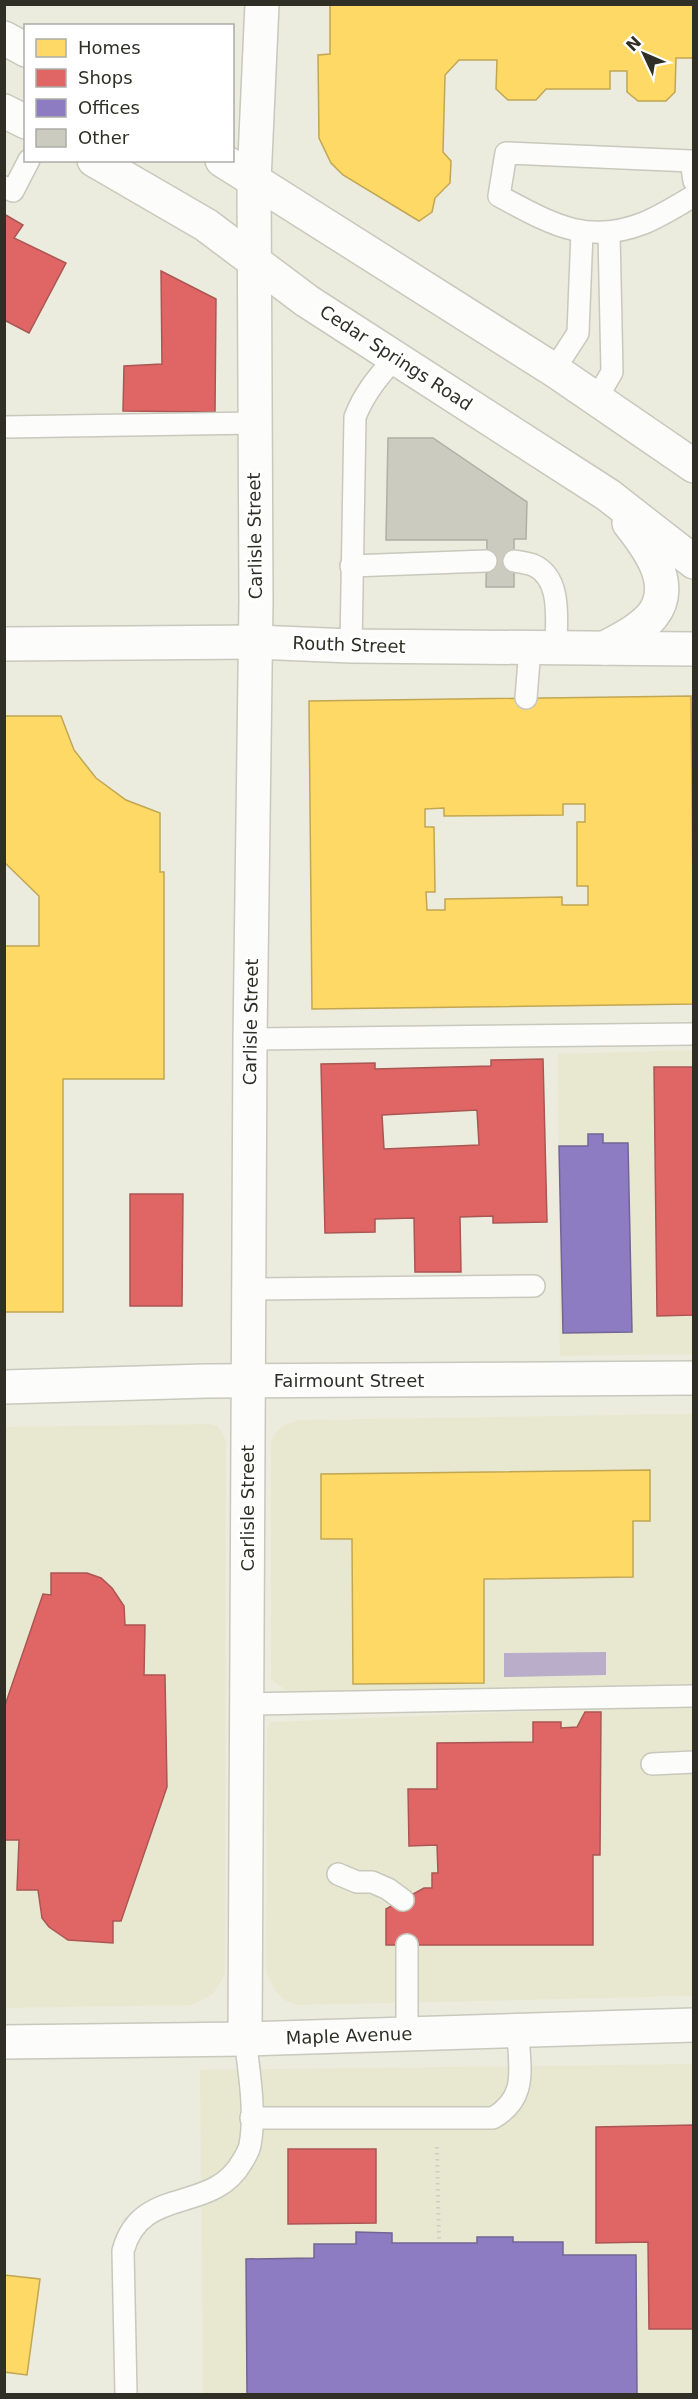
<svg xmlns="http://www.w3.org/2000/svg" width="698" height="2399" viewBox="0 0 698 2399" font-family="'DejaVu Sans',sans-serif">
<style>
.built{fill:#e8e8d1}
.water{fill:#baadca}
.homes{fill:#ffd966;stroke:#c1a653;stroke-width:1.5;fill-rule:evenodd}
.shops{fill:#e06666;stroke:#ab5653;stroke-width:1.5;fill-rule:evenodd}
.offices{fill:#8e7cc3;stroke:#726594;stroke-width:1.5}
.building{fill:#cbcbc0;stroke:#afb0a5;stroke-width:1.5}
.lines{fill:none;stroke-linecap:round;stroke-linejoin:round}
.service-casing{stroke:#c8c8bd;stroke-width:24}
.minor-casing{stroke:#c8c8bd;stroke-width:36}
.secondary-casing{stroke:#c8c8bd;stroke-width:36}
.path{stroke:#ccccc8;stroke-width:4;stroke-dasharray:1.5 4.5;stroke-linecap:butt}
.service{stroke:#fcfcfa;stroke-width:21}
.minor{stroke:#fcfcfa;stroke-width:33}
.secondary{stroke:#fcfcfa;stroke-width:33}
.labels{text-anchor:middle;stroke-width:6;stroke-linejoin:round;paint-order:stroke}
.street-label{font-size:18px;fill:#2f2f26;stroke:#fff}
</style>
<rect width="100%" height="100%" fill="#ebebde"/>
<g class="built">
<path d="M693,1050V1354L560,1356L558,1054Z"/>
<path d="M693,1414V1686L291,1694L271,1679V1442L276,1432L284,1425L299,1420Z"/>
<path d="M209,1424L217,1426L223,1434L226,1442L225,1974L213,1994L192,2005L5,2008L4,1427Z"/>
<path d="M693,1705V1996L298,2005L286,2001L276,1992L266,1972L267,1730L270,1722Z"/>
<path d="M693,2064V2394H203L200,2070Z"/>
</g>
<path class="water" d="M606,1652V1675L504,1677V1653Z"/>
<g class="homes">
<path d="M330,4H694V58H676L675,92L666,101H638L627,92V71H610V89H546L536,100H508L496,89L497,60H459L445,75L443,152L451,161L450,183L435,198L432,212L419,221L343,175L331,163L319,138L318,55L330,54Z"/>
<path d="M691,696L694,1004L312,1009L309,701ZM563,804H585V822H577V886H588V905H562V897L445,899V910H427L426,892H435L434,827H425V809L444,808V816L563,815Z"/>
<path d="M4,716H61L74,750L96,778L126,800L160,813V872H164V1079H63V1312H4V946H39V896L4,862Z"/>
<path d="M650,1470V1521H633V1577L484,1579V1683L353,1684L352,1539H321V1474Z"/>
<path d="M4,2275L40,2279L27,2375L4,2372Z"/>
</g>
<g class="shops">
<path d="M4,214L23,225L14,238L66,263L29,333L4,320Z"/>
<path d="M161,271L216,299L215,412L123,411L124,366L162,364Z"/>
<path d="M543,1059L547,1222L493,1223V1216L460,1217L461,1272H415L414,1218L375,1219V1232L325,1233L321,1064L375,1063V1069L491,1066V1060ZM477,1110L479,1145L384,1149L382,1115Z"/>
<path d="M654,1067H694V1315L657,1316Z"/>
<path d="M130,1194H183L182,1306H130Z"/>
<path d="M51,1573H87L101,1578L112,1588L124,1606L125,1625H145L144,1675H165L167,1787L121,1921H113V1943L68,1940L49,1927L42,1918L38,1890H17L19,1840H4V1708L43,1594L51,1595Z"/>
<path d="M585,1712H601L600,1855H593V1945H386V1909L424,1888H432V1873H438L437,1845L409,1846L408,1789H437V1743L533,1742V1722H561V1728L577,1727Z"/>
<path d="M694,2125V2329H649L648,2242L596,2243V2127Z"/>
<path d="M288,2149H376V2223L288,2224Z"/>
</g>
<g class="offices">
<path d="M588,1134H603V1143H628L632,1332L563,1333L559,1146H588Z"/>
<path d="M356,2232L392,2233V2243H477V2237H513V2242H563V2255H636L637,2394H247L246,2259L314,2258V2244H356Z"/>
</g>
<path class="building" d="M388,438H433L527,502L526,539H514V587H486L487,540H386Z"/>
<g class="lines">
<defs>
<g id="service">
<path d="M694,181L691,161L506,153L499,196C550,223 586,246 644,223C661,216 678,205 694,196"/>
<path d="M4,187L13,191L29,160"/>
<path d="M554,370L578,333L582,232"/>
<path d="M597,398L612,372L609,233"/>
<path d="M4,427L254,423"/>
<path d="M514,561C520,562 527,563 533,565C563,578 556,622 556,648"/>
<path d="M351,566L486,561"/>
<path d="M351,646L355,417C364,394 377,378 394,359"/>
<path d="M526,698L530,648"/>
<path d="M250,1039L694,1034"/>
<path d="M249,1289L534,1286"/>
<path d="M247,1704L694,1696"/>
<path d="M652,1764L694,1762"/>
<path d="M338,1874L357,1882H372L388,1889L403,1900"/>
<path d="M407,1945V2034"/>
<path d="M251,2118H493C529,2097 519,2068 518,2031"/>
<path d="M126,2394L123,2251C141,2184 212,2215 242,2162C245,2157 249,2151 250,2145C256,2114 249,2070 245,2039"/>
</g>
<g id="minor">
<path d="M4,644L255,642L351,646L694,649"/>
<path d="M4,1387L206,1381L694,1378"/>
<path d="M245,2039L250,1039L256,601L254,181L262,4"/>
</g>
<g id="secondary">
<path d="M4,38L26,50"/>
<path d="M4,111L26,122"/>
<path d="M94,160L206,225L307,301L608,495L694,562"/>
<path d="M222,160L554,370L694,466"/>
<path d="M605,648C621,639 640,630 652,616C677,585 648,547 629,523"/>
<path d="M4,2042L245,2039L694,2025"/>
</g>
</defs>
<use href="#service" class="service-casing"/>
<use href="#minor" class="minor-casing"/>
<use href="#secondary" class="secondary-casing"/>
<path class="path" d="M437,2147L439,2243"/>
<use href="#service" class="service"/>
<use href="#minor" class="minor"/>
<use href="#secondary" class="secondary"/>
</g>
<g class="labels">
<g class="street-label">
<text transform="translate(396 358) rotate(33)" y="6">Cedar Springs Road</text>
<text transform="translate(255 536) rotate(-91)" y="6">Carlisle Street</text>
<text transform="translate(349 645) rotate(2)" y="6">Routh Street</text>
<text transform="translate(251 1022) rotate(-89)" y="6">Carlisle Street</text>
<text x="349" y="1387">Fairmount Street</text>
<text transform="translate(248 1508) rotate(-90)" y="6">Carlisle Street</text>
<text transform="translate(349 2036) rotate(-2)" y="6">Maple Avenue</text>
</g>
</g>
<rect width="698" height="2399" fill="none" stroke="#2f2f26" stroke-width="12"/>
<rect x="24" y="24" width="210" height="138" fill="#ffffff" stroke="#acaca8" stroke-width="1.5"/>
<rect x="36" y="39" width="30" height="18" fill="#ffd966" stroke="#acaca8" stroke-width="1.5"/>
<text x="78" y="54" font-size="18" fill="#2f2f26">Homes</text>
<rect x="36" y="69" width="30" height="18" fill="#e06666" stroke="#acaca8" stroke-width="1.5"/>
<text x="78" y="84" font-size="18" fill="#2f2f26">Shops</text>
<rect x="36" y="99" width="30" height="18" fill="#8e7cc3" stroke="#acaca8" stroke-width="1.5"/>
<text x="78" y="114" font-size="18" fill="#2f2f26">Offices</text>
<rect x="36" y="129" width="30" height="18" fill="#cbcbc0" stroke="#acaca8" stroke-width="1.5"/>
<text x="78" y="144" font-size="18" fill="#2f2f26">Other</text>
<g transform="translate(644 54) rotate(314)" stroke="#ffffff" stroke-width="4.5" paint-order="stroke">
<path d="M0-4.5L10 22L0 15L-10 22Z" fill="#2f2f26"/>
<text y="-9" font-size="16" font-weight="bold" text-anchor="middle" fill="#2f2f26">N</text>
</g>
</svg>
